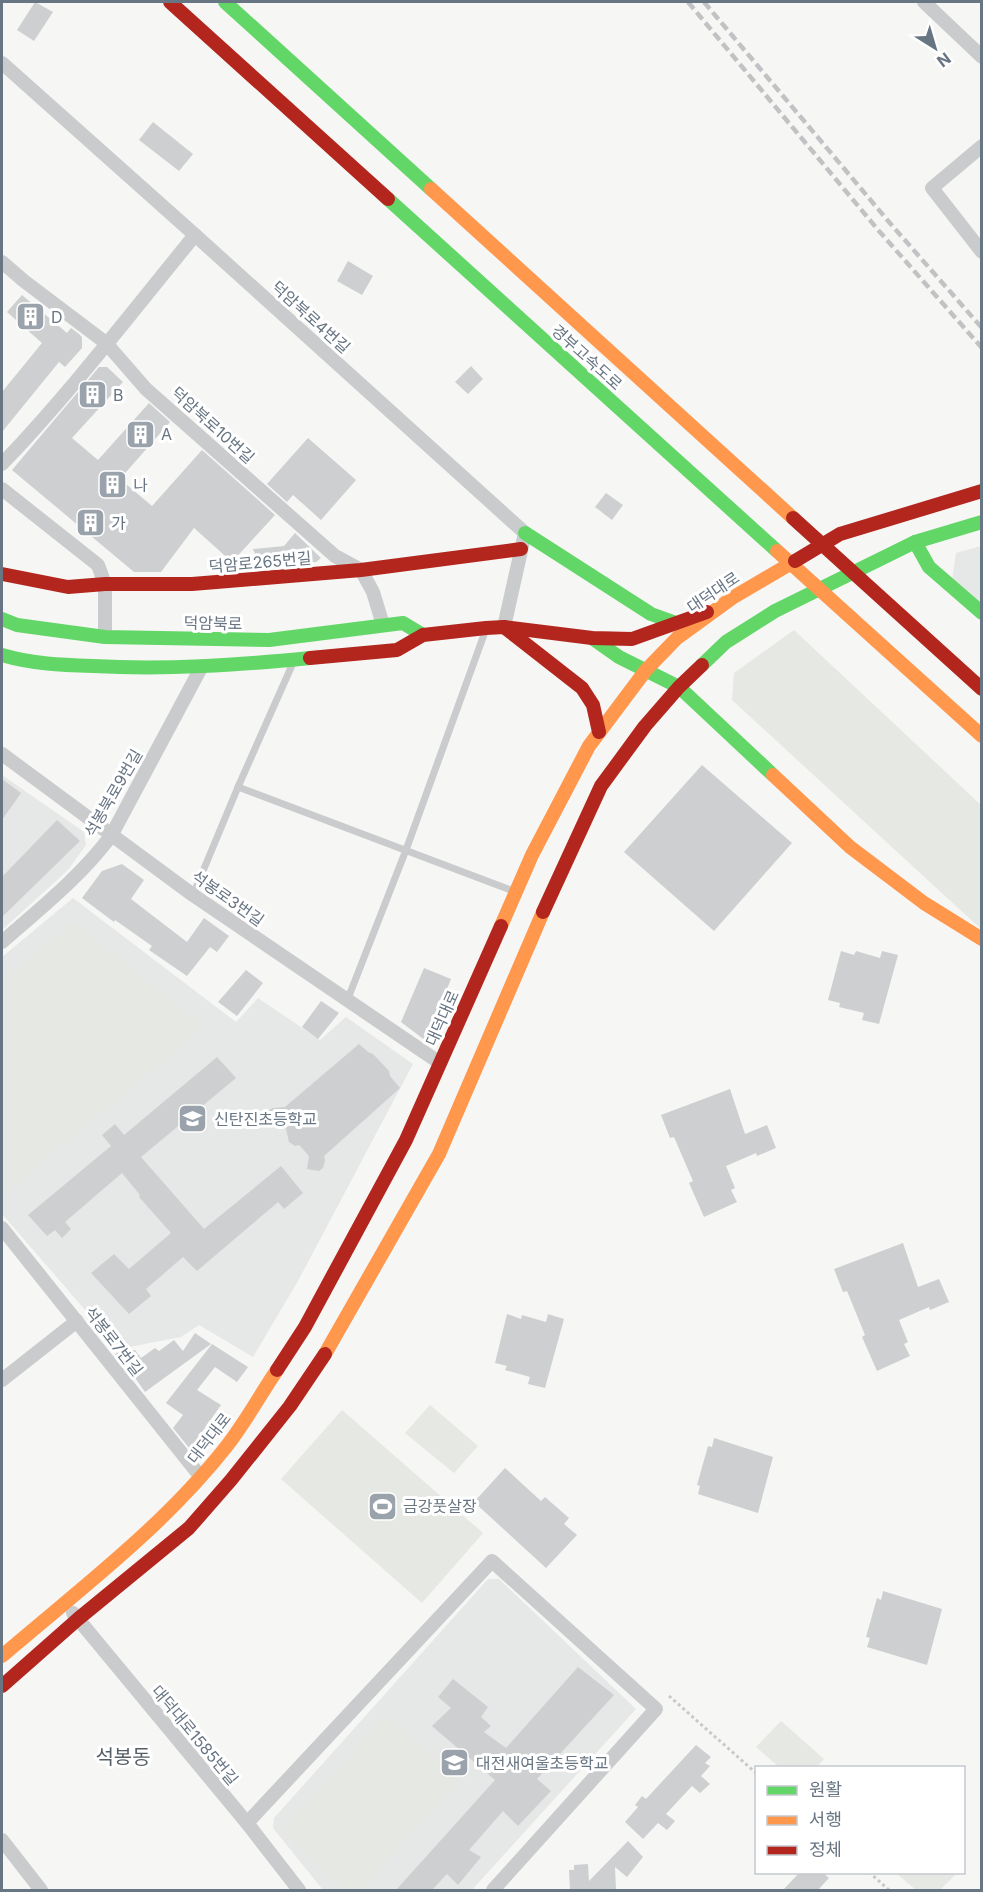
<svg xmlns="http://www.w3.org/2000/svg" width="983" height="1892" viewBox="0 0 983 1892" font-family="Inter,'Noto Sans KR',sans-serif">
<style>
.built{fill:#e6e7e7}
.green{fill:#e6e8e3}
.building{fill:#cecfd0}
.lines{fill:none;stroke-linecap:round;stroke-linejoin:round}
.path{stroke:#c8c9ca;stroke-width:3;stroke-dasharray:3 3;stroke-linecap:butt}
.lane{stroke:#cacbcc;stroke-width:7}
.street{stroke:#cacbcc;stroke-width:14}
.fast{stroke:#63d668;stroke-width:14}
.slow{stroke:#ff974d;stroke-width:14}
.jam{stroke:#b3261e;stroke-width:14}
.rail{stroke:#c1c2c3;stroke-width:4.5;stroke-dasharray:9 4.5;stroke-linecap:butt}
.labels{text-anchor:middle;stroke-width:6;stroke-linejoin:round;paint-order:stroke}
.poi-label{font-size:16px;fill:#687583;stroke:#fff;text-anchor:start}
.street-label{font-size:16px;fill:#687583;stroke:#fff}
.quarter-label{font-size:20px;fill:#555f68;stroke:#fff}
</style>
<rect width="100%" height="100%" fill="#f6f6f5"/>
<g class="built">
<path d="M981,546V607L952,581L956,553Z"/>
<path d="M2,775L84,832L86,845L68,870L2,930Z"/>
<path d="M73,898L236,1022L258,998L320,1040L346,1017L413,1064L298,1281L253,1357L199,1325L181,1337L119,1349L2,1214V957Z"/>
<path d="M488,1579H499L636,1709L472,1890H323L273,1828L274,1818Z"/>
</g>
<g class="green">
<path d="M794,630L981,805V929L732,700L734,673Z"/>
<path d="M74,923L204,1027L6,1191L2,1187V979Z"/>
<path d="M430,1405L478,1446L454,1473L405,1433Z"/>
<path d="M342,1410L483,1533L422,1603L281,1479Z"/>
<path d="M385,1716L459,1780L360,1890H345L282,1831Z"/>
<path d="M781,1721L824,1759L817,1767H779L756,1747Z"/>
<path d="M952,1872L955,1875L940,1890H916L896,1873Z"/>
</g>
<g class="building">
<path d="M35,2L53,12L34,41L17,30Z"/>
<path d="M153,122L193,154L179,171L139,140Z"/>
<path d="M348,261L373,276L362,295L337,281Z"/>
<path d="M22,295L67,333L71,328L79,334L82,337V348L65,367L59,362L2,432V392L42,343L7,312Z"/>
<path d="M471,366L483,379L468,394L455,382Z"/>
<path d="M99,367H107L123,382L72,438L98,460L149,403L170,422L120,479L152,506L202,450L275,515L232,562L194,528L161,572H134L12,470Z"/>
<path d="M308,438L356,480L321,520L293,495L287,502L267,484Z"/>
<path d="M606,493L623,505L612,520L595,507Z"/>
<path d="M295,533L321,558L316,562L260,566L253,549L284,546Z"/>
<path d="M702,765L792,843L714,931L624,852Z"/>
<path d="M2,779L21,793L2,820Z"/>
<path d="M57,820L80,841L2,917V877Z"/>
<path d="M122,864L144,880L131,899L187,942L204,918L229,936L217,952L210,947L187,976L149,950L152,946L115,920L114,922L82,898L102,871Z"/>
<path d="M841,951L854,955L856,951L880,958L882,951L898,955L879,1024L862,1020L864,1013L839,1007L840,1003L828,1000Z"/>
<path d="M424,968L451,979L426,1041L401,1022Z"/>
<path d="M246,970L263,983L237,1016L218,1002Z"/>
<path d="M321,1001L339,1013L318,1039L302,1027Z"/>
<path d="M359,1044L368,1052L373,1054L389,1071L390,1076L400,1088L324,1156L325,1161L323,1168L319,1171L307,1169L309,1156L299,1145L295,1146L289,1142L285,1125H270L267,1114L269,1110L273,1108L285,1107Z"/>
<path d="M217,1057L236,1078L141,1157L204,1229L281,1166L303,1193L284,1209L278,1202L197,1271L183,1257L146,1289L151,1296L129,1314L91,1273L114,1254L129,1269L171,1233L139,1197L140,1195L122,1173L65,1222L71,1229L62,1238L55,1230L47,1236L28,1215L111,1146L102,1135L115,1124L124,1135Z"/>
<path d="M730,1089L745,1134L767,1125L776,1148L757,1156L756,1153L726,1166L735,1188L731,1190L737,1202L704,1217L689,1183L693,1181L674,1137L670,1138L661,1115Z"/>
<path d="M903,1243L918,1287L939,1279L949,1302L930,1310L929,1307L899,1320L908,1342L904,1344L910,1356L877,1371L862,1337L865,1335L847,1291L843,1292L834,1269Z"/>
<path d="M507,1314L521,1319L522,1315L546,1322L548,1314L564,1319L545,1388L528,1384L530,1377L505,1370L507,1366L495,1363Z"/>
<path d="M195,1333L211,1344L145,1392L129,1369L127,1370L115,1354L122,1350H135L141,1358L155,1348L159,1351L174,1340L183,1351Z"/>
<path d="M212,1344L248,1367L237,1382L215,1367L197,1390L221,1405L190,1449L173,1428L183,1415L166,1403Z"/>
<path d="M714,1438L773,1457L758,1513L698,1494L700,1486L697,1485L708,1446L712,1447Z"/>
<path d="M505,1468L541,1501L545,1497L569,1518L564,1524L577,1535L546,1568L474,1502Z"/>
<path d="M883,1591L942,1609L927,1665L867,1647L870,1638L866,1637L877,1598L881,1600Z"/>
<path d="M578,1667L614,1695L537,1779L551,1791L518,1826L503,1811L469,1850L481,1857L458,1885L447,1874L432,1890H396L495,1780L432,1726L451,1708L438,1697L453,1679L488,1707L481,1717L491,1726L484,1732L506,1748Z"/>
<path d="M696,1745L711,1757L705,1763L710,1766L701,1776L710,1784L700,1793L692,1786L666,1814L675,1821L667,1830L658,1823L643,1839L625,1822L638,1807L635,1805L642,1796L646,1799Z"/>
<path d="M628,1841L643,1857L627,1877L615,1867L616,1890H570L569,1870H574V1865L588,1864L589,1881Z"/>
<path d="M800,1872H822L829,1878L818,1890H783Z"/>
</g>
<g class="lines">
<g class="path">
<path d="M669,1696L756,1773"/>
<path d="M869,1872L889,1890"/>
</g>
<g class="lane">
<path d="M238,787L513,891"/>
<path d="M193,895L238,787L293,663"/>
<path d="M347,1001L406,850L486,629"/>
</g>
<g class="street">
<path d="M924,2L982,57"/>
<path d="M2,63L195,235L525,533L504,627"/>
<path d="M982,146L932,188L982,252"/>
<path d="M2,262L24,281L106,343L146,389L335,556L361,570L373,592L383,625"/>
<path d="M2,464C71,392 132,312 195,235"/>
<path d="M2,489L98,565L105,584V637"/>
<path d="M2,754L193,895L440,1063"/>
<path d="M2,942C41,908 80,877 111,836L202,666"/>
<path d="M2,1228L200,1476"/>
<path d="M2,1380L77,1321"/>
<path d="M73,1613L247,1823L299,1890"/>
<path d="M247,1823L492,1561L656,1709L493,1890"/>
<path d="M2,1840L41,1890"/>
</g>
<g class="fast">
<path d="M225,2L431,189"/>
<path d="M388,199L777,551"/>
<path d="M525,533L651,614L676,623"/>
<path d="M915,542L929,567L982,613"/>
<path d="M2,619L17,625L105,637L269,640L403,623L423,635"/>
<path d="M592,638L619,657L679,687L773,775"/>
<path d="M2,655C32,664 62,665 93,666C166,670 238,665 310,658"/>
<path d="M702,665L726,642L775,611L915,542L982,522"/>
</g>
<g class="slow">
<path d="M431,189L793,518"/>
<path d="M777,551L982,736"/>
<path d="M773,775L850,847L924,903L982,939"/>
<path d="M501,926L532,855L589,746L646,670L677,638L732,598L795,561"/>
<path d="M325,1354L439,1154L543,912"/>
<path d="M2,1656C79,1590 163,1527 226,1447C245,1423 260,1395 277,1370"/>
</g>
<g class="jam">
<path d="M170,2L388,199"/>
<path d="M793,518L982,689"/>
<path d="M795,561L840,534L982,491"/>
<path d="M2,574L68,587L105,584H192L361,570L521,549"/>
<path d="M504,627L582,688L593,705L599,732"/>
<path d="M310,658L397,650L423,635L486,628L504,627L592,638L632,639L707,612"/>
<path d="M543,912L601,786L645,726L679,687L702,665"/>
<path d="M277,1370L305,1327L406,1140L501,926"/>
<path d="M2,1686L78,1619L189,1528L231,1480L290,1406L325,1354"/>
</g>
<g class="rail">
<path d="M688,2L879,231L982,348"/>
<path d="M704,2L889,222L982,328"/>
</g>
</g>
<defs>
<symbol id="building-square" viewBox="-11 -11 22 22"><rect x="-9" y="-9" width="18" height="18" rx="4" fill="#9aa2ab" stroke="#fff"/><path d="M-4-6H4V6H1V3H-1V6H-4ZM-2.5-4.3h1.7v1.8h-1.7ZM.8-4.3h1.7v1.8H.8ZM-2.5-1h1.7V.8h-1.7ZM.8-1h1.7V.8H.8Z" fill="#fff"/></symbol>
<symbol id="school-square" viewBox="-11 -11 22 22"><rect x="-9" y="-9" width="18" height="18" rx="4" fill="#9aa2ab" stroke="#fff"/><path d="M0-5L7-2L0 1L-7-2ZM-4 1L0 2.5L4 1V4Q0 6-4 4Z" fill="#fff"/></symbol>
<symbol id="stadium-square" viewBox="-11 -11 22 22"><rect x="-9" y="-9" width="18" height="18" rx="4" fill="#9aa2ab" stroke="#fff"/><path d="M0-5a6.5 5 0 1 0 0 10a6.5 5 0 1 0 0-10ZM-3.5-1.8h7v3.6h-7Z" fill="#fff"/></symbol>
</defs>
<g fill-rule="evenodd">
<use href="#building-square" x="14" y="300" width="33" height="33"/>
<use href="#building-square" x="76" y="378" width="33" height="33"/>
<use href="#building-square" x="124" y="418" width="33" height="33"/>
<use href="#building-square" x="96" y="468" width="33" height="33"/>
<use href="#building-square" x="74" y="506" width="33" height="33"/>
<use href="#school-square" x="176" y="1102" width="33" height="33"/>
<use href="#stadium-square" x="366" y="1490" width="33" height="33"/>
<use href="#school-square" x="438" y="1746" width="33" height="33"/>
</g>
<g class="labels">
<g class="poi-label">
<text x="51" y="323">D</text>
<text x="113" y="401">B</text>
<text x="161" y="440">A</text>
<text x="133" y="491">나</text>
<text x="111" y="529">가</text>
<text x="214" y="1125">신탄진초등학교</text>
<text x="403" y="1512">금강풋살장</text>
<text x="476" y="1769">대전새여울초등학교</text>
</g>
<g class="street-label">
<text transform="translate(311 317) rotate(42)" y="6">덕암북로4번길</text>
<text transform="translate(587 357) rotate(42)" y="6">경부고속도로</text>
<text transform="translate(213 425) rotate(42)" y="6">덕암북로10번길</text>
<text transform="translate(260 562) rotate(-5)" y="6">덕암로265번길</text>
<text transform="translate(713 592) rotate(-34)" y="6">대덕대로</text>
<text transform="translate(213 623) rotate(1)" y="6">덕암북로</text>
<text transform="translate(113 793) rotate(-60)" y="6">석봉북로9번길</text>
<text transform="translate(228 898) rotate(35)" y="6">석봉로3번길</text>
<text transform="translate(442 1018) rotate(-66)" y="6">대덕대로</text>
<text transform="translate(114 1341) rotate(52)" y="6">석봉로7번길</text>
<text transform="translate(209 1438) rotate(-52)" y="6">대덕대로</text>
<text transform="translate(195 1735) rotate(50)" y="6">대덕대로1585번길</text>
</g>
<g class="quarter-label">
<text x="123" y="1764">석봉동</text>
</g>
</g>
<rect width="983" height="1892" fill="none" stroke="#687583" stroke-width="6"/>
<rect x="755" y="1766" width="210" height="108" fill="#ffffff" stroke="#c3c8cd" stroke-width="1.5"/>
<rect x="767" y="1786" width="30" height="9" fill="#63d668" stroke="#c3c8cd" stroke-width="1.5"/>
<text x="809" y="1796" font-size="18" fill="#687583">원활</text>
<rect x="767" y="1816" width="30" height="9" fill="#ff974d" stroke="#c3c8cd" stroke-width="1.5"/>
<text x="809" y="1826" font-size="18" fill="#687583">서행</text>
<rect x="767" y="1846" width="30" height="9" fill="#b3261e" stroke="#c3c8cd" stroke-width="1.5"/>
<text x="809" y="1856" font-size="18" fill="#687583">정체</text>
<g transform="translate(935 48) rotate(143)" stroke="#ffffff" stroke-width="4.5" paint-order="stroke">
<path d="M0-4.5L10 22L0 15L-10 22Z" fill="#687583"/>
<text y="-9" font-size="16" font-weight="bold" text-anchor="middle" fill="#687583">N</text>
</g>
</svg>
